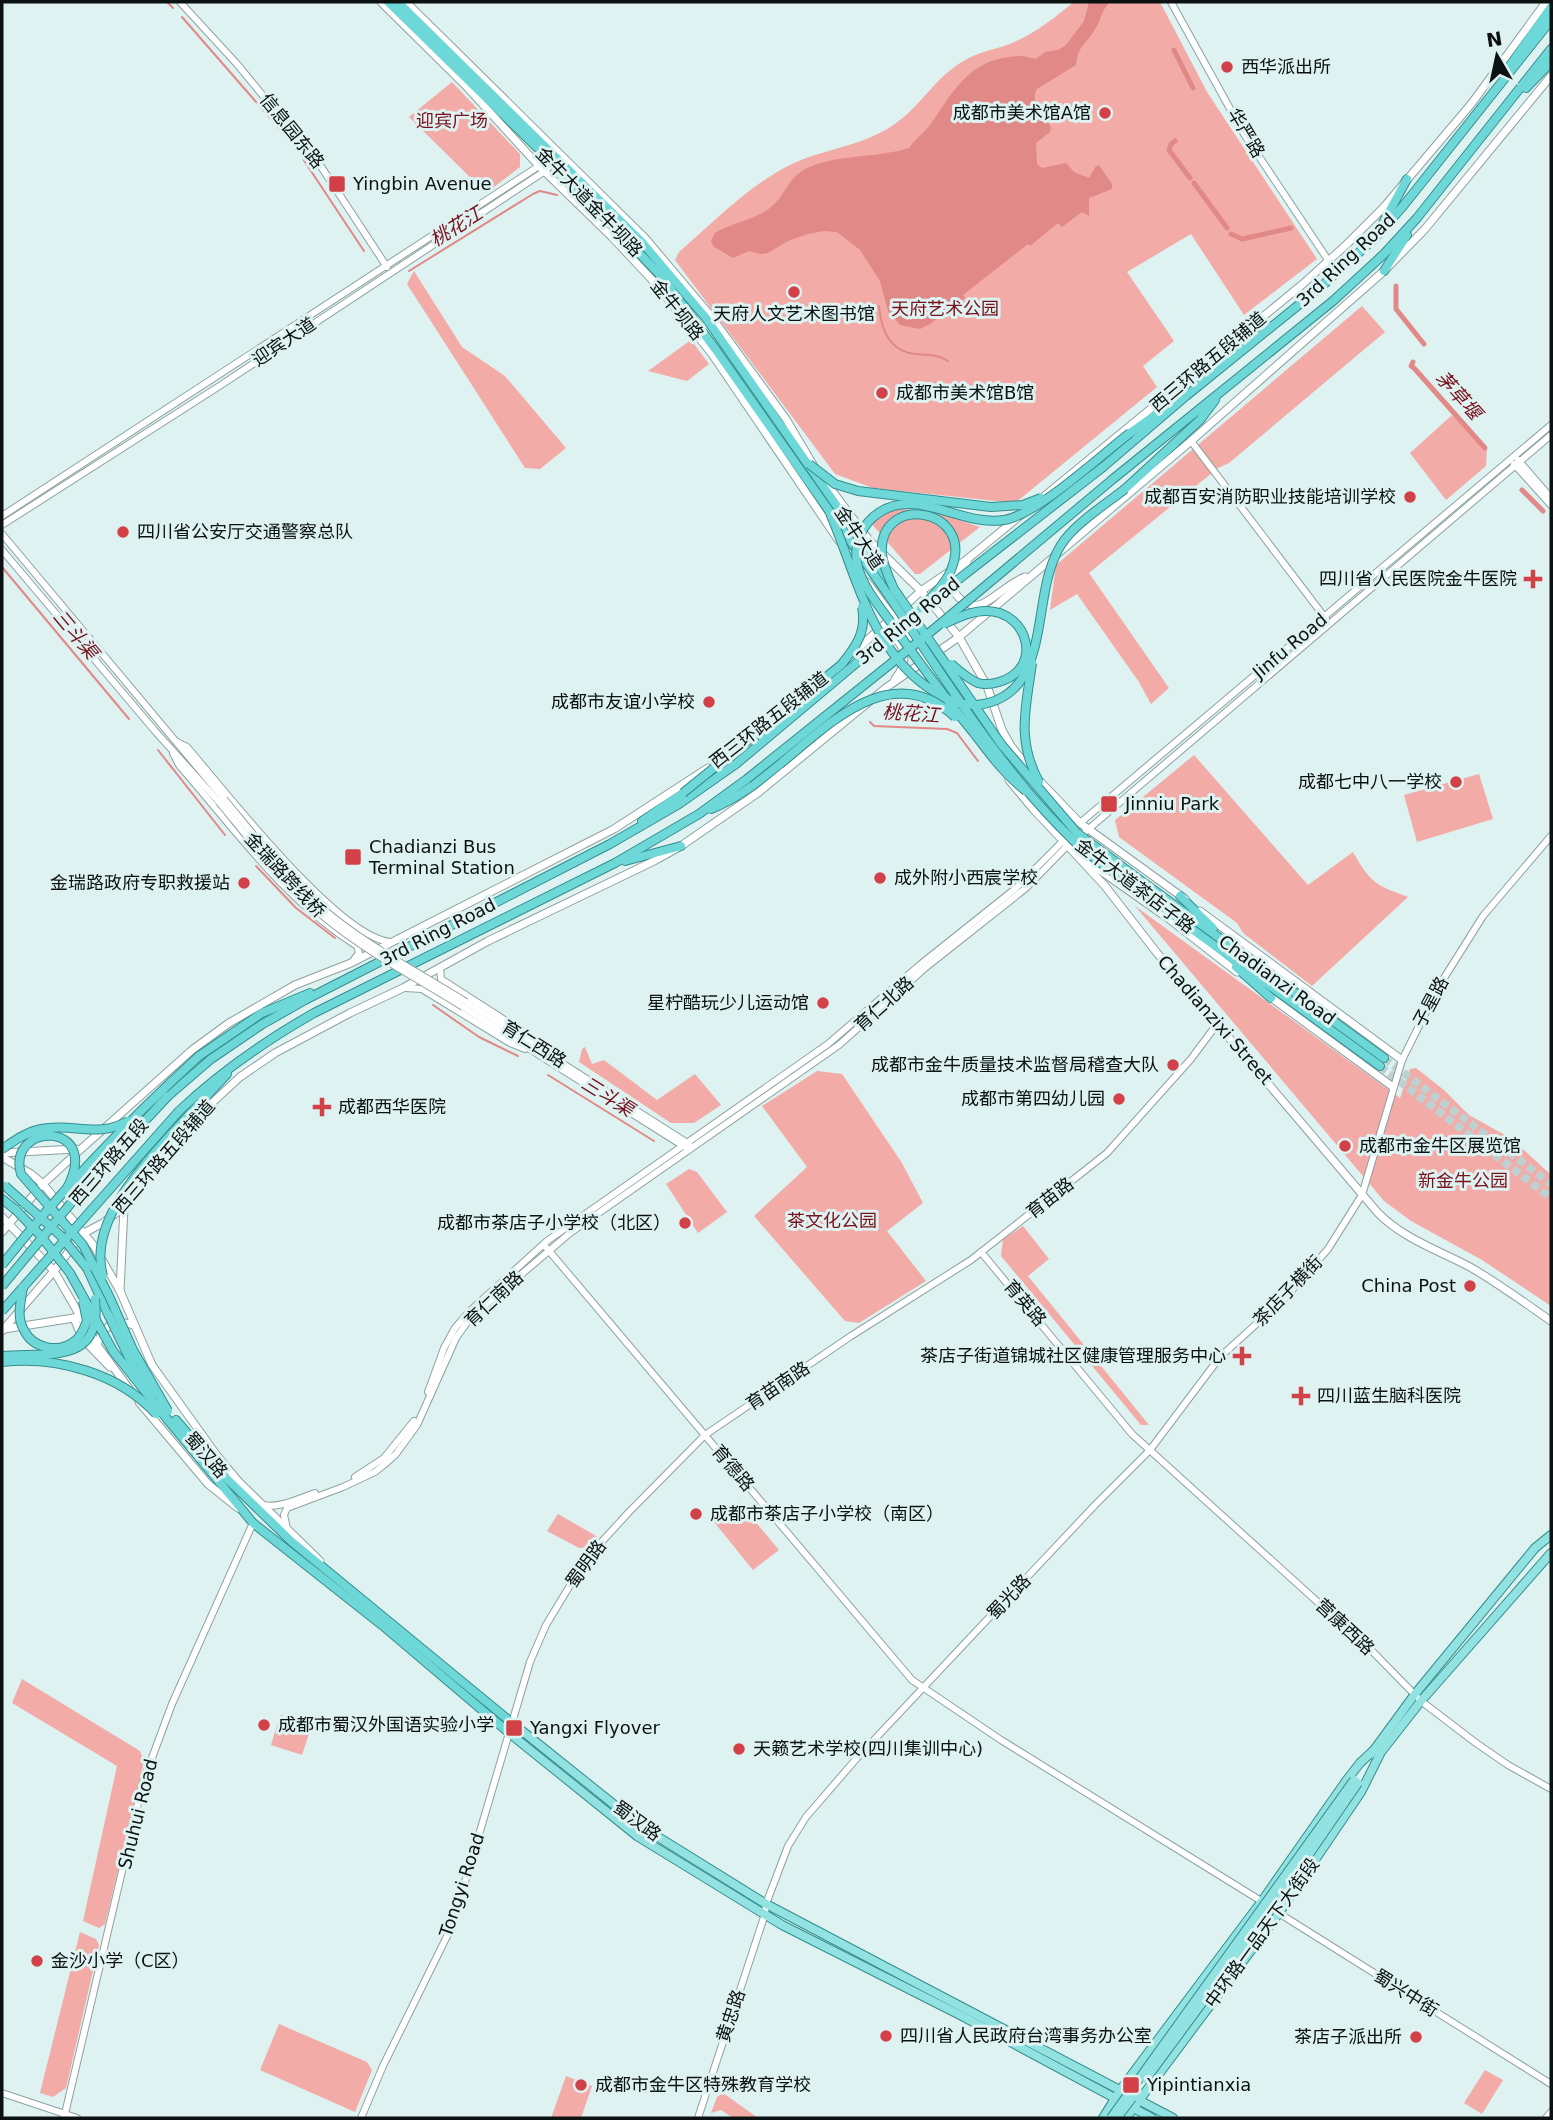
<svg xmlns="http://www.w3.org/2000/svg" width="1553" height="2120" viewBox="0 0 1553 2120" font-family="'DejaVu Sans','Noto Sans SC',sans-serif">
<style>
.green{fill:#f3aba7}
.water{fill:#e08986}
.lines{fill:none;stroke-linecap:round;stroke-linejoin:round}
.stream{stroke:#e08986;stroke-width:2}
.canal{stroke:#e08986;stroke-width:5}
.trunk-tunnel{stroke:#bed0d0;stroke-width:8;stroke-dasharray:8 4;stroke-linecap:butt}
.tertiary-casing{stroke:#8ea1a0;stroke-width:8}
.secondary-casing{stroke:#8ea1a0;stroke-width:9}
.primary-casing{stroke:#348c8d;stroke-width:10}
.trunk-casing{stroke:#348c8d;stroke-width:10}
.tertiary{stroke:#fff;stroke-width:6}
.secondary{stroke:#fff;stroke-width:7}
.primary{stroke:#92e2e2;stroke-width:8}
.trunk{stroke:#6ed8d8;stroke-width:8}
.tertiary-bridge-casing{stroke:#8ea1a0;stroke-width:8;stroke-linecap:butt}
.primary-bridge-casing{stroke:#348c8d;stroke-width:10;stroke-linecap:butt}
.trunk-bridge-casing{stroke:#348c8d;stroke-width:10;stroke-linecap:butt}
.tertiary-bridge{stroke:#fff;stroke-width:6}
.primary-bridge{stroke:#92e2e2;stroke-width:8}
.trunk-bridge{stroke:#6ed8d8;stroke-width:8}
.poi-dot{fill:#d14147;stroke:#def2f1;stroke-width:2.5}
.labels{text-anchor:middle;stroke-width:6;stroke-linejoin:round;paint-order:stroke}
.poi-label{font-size:18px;fill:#0c1212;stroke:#def2f1;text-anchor:start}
.park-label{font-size:18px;fill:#7a111c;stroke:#def2f1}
.street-label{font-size:18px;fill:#0c1212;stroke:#def2f1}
.water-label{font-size:19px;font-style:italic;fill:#780f1b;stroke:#def2f1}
</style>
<rect width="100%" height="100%" fill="#def2f1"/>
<g class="green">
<path d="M1074,2H1160L1207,92L1317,259L1244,315L1191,234L1127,272L1174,341L1143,366L1157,387L1015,503L873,488L835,474L675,260L679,252C713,223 747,187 788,166C821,149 860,147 892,126C921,107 936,75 967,59C981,51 998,49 1012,43C1036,33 1054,18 1074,2Z"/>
<path d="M452,82L520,154V167L486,193L409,117Z"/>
<path d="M414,271L462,347L505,376L566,448L540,469L525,468L407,284Z"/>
<path d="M1362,306L1385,332L1229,463L1218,468L1089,573L1169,688L1151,704L1139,682L1077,594L1050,610L1056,565Z"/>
<path d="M691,340L709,364L687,381L648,371Z"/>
<path d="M1452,415L1487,447L1486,466L1446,500L1410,453Z"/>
<path d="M902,509L936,512L980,527L920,574H915L871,523L891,511Z"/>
<path d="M1194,755L1308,885L1353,852C1370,882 1375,885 1408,897L1312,986L1243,933L1237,923L1119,837L1115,820Z"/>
<path d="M1479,774L1493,819L1417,842L1404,795Z"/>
<path d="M1135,906L1400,1098L1410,1069L1416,1068L1444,1090L1469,1115L1512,1139L1551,1175V1306L1482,1260L1411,1221L1384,1201Z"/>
<path d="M585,1047L592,1064L604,1060L657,1100L695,1074L721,1105L694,1123H671L579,1062L582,1049Z"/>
<path d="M817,1071L842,1074L902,1163L923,1203L887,1231L926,1281L859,1323L845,1321L754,1216L807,1167L762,1106Z"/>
<path d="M689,1169L697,1172L727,1212L698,1233L666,1184Z"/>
<path d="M1023,1226L1049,1259L1028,1276L1149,1425H1141L1001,1256L1003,1239Z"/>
<path d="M739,1502L779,1550L753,1570L714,1522Z"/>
<path d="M558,1514L598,1537L590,1547L579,1548L547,1531Z"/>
<path d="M22,1679L140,1751L144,1762L105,1924L99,1928L83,1921L117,1766L12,1703Z"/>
<path d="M280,1715L312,1725L302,1755L271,1745Z"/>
<path d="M80,1932L96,1939L99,1945L66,2088L53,2097L40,2093Z"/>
<path d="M279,2024L367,2062L372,2070L355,2112L260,2070Z"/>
<path d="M1485,2070L1503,2080L1482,2114L1464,2103Z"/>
<path d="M566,2076L592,2086L581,2118H551Z"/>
<path d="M723,2093L758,2118H733L721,2110L711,2113L717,2097Z"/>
</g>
<path class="water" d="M1089,2H1110C1101,10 1101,21 1094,31C1084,47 1079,44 1076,65L1037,89C1029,102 1044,116 1051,127L1050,132L1036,143L1037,164L1042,168L1066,163L1074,172L1089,178L1096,166L1099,165L1112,184V189L1089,198V216L1082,212L1062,227L1058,223L1030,246L1028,244L963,295L965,298L930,324L920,329L900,325L888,311L880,281L860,250L837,232L824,231L808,234L788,241L768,253L760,254L749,251L733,258L714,247L711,241L715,233C731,223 755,220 770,208C788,194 786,176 812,166C843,154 877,158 909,148C915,139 924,133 930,125C956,88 970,58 1020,56C1026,56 1030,58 1036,59L1045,52L1058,50L1066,45L1084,21Z"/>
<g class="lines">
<g class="stream">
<path d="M167,2L173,8"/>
<path d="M182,17L291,142"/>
<path d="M303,159L364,251"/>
<path d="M409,271L533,194L540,191L557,195"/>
<path d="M879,306C881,330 889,352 916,354C928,355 937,354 948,361"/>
<path d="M2,567L129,719"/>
<path d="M870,722L874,726L947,729L957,733L978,761"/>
<path d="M158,750L225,835"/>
<path d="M256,866L296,908L335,938"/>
<path d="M433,1005L479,1037L518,1056"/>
<path d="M548,1075L654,1141"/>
</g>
<g class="canal">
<path d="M1174,50L1193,88"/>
<path d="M1175,141L1171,144L1169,150L1190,178"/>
<path d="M1194,183L1227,228"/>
<path d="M1231,234L1242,239L1291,228"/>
<path d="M1396,286V309L1424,344"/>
<path d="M1413,362L1411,366L1414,368L1485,448"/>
<path d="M1522,490L1543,511"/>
</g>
<g class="trunk-tunnel">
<path d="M1384,1058L1551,1184"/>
<path d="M1380,1066L1551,1198"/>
</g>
<defs>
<g id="tertiary">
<path d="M180,2L237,64L320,165L387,267"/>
<path d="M1171,2L1244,134L1328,260"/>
<path d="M1191,441L1326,619"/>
<path d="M1518,460L1551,498"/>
<path d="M1514,464L1551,505"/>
<path d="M2,516L539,166L551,156"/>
<path d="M2,525L221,385L545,171L555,161"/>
<path d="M2,534L224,799"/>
<path d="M2,550L155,731L219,802"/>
<path d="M924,659L938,680"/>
<path d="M177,742L187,747C224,790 338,937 390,942"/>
<path d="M173,753L179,765C235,829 284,900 357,946L359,953L353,961"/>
<path d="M1080,823L1551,425"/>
<path d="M1078,838L1551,435"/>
<path d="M440,968L441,979L531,1037L537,1046"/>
<path d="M405,988L422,989L510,1043L525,1049"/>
<path d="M466,1002L689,1144"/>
<path d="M463,1007L685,1147"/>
<path d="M544,1245L912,1680L1001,1740L1266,1904"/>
<path d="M981,1252L1132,1434L1374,1653L1421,1701L1476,1743L1508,1765L1551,1789"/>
<path d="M428,1392L444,1348L455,1328L470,1311L547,1241L828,1044L921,964L1015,889L1062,842"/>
<path d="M355,1477L384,1458L414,1421"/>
<path d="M262,1505C279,1509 299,1498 315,1493"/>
<path d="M287,1529L284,1515L287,1508L343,1487L375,1472L385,1464L396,1454L417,1425L456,1338L471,1317L570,1233L839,1045L925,968L1026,888L1069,844"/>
<path d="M1277,1912L1551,2084"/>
<path d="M2,2093L77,2118"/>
<path d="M64,2118L143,1782L172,1704L253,1523"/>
<path d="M361,2118L383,2066L452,1926L530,1662L546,1625L586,1559L629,1512L705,1435L851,1336L971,1260L1107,1153L1191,1059L1217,1024"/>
<path d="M698,2118L765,1914L766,1904L788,1846L806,1817L857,1758L1095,1505L1150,1450L1220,1357L1285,1298L1328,1249L1362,1195L1402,1060L1439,986L1483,916L1551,836"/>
<path d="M1546,2118L1551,2112"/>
</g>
<g id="secondary">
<path d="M381,2L466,86L539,166L612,237L656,284L712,354L839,541"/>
<path d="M406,2L645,238L710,315L786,419L815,468L869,540L921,591L959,637L987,686L1002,730L1011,746L1034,775L1080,823L1185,899"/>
<path d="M1041,499L1304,283L1347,244L1384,207L1472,103L1546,2"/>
<path d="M967,562C963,568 957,574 954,580C949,595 969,610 982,604C997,597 1008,584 1025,577"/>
<path d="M867,582L924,659"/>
<path d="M888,635C908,643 908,664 895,679"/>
<path d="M852,654L921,591L965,561L1021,515"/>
<path d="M938,680L954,702"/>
<path d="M1009,780L1034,810L1069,847"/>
<path d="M1067,845L1105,886L1157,953L1378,1213C1404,1239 1438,1250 1470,1267C1498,1283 1525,1303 1551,1321"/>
<path d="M1084,859L1169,919L1237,972"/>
<path d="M1200,911L1402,1060"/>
<path d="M1269,996L1393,1087"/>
<path d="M2,1153L76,1149"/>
<path d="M2,1157L31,1174L43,1184L94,1246L120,1291L152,1365L218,1457L239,1482L320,1561"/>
<path d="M2,1217L54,1271L97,1345L130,1390"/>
<path d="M2,1232L43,1184L81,1149L192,1050L229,1023L295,985L351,963L614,829L708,768"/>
<path d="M120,1291L124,1207"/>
<path d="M74,1318L82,1338L110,1367"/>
<path d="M4,1329L80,1317"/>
<path d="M2,1331L54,1271L82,1234L103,1223L124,1207L154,1164L186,1127L240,1077L275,1053L350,1013L403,988L488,941L654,861L681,846L759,792L887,687L959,637L1191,441L1384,271L1425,229L1551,76"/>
<path d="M97,1345C102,1327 114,1318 133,1325"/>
<path d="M139,1402L208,1484L238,1508"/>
</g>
<g id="primary">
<path d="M511,1722L642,1827L766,1904L1173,2118"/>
<path d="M508,1732L637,1836L782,1925L962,2016L1152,2118"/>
<path d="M1381,1752L1421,1701L1551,1553"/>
<path d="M1371,1754L1415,1694L1535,1548L1551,1535"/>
<path d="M1103,2118L1121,2089L1262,1901L1346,1781L1360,1763L1374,1750"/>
<path d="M1126,2118L1279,1913L1361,1792L1382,1750"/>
</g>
<g id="trunk">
<path d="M388,2L553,163L662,277L716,350L887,593"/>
<path d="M398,2L641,241L706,318L887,578"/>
<path d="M1509,67L1551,7"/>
<path d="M1526,88L1551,62"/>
<path d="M1382,225L1407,179"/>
<path d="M1384,271L1407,235"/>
<path d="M1130,433L1171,404"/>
<path d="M1103,467L1186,396L1322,286L1375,238L1404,205L1551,20"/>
<path d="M1113,479L1333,301L1384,254L1417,218L1551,49"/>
<path d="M1125,489L1200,420L1215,400"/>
<path d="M711,809C737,799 758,782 780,764"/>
<path d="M642,821L683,793"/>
<path d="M625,861L681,846"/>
<path d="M1136,877L1384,1058"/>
<path d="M1130,884L1380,1066"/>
<path d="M1180,896L1213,928"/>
<path d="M1236,967L1271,998"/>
<path d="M199,1056L262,1013L310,993"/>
<path d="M168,1096L211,1059L261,1025L305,1000L610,844L679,804L736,764"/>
<path d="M179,1111C220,1072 265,1041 314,1013L615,863L699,814L747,779"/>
<path d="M174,1131L227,1074"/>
<path d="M2,1199L16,1210"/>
<path d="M87,1268L108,1314"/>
<path d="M168,1420L253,1523L382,1625L508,1732"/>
<path d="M176,1420L223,1475L291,1541L511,1722"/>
</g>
</defs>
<use href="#tertiary" class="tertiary-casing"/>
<use href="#secondary" class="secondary-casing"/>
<use href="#primary" class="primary-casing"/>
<use href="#trunk" class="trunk-casing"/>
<use href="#tertiary" class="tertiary"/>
<use href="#secondary" class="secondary"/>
<use href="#primary" class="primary"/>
<use href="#trunk" class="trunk"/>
<defs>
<g id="tertiary-bridge">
<path d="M224,799C255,836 285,876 322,908C365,945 418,972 466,1002"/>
<path d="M219,802C252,842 284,885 324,917C366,952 417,978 463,1007"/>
</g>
<g id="primary-bridge">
<path d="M1146,2079L1275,1904L1358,1783"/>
<path d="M1111,2118L1354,1780"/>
<path d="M1117,2118L1132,2098"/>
</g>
<g id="trunk-bridge">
<path d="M809,464L835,484L858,491L991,507L1023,505L1041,498"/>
<path d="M830,513C857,576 871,653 935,692C947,700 961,705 975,705C995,704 1013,694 1023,677C1046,636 1037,584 1061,545C1074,524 1106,504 1125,489"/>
<path d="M887,593C944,677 998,767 1071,838C1088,856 1110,869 1130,884"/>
<path d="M937,596L1103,467"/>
<path d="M921,608C931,597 945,585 951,570C977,507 877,492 882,554C883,566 889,578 894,589L1001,744L1077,833L1136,877"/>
<path d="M944,624C957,618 971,611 986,611C1029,611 1044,669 999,682C992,684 985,685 978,683C968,679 960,671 951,664"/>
<path d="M1032,663C1026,708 1016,739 1039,782"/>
<path d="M736,764L916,613"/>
<path d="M780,764C829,724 892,658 955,717"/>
<path d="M747,779L934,629L1113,479"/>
<path d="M1026,791C1004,774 990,754 973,732C946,699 921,665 896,630C883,610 864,590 858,567C852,546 862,523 880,512C918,488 963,527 1004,520C1037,515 1101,455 1130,433"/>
<path d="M683,793L841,665C856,647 867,631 862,607"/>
<path d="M2,1149C14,1141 26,1132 41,1129C73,1122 96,1139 128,1121"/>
<path d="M5,1186L60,1235L87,1268"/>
<path d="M66,1190C105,1120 6,1121 21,1174L83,1245L109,1296L133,1350L168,1411"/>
<path d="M16,1210L40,1235L70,1273L113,1351L168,1420"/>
<path d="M2,1265C61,1190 129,1120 199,1056"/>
<path d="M103,1276C88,1223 141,1168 174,1131"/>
<path d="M2,1286L96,1173L168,1096"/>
<path d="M23,1287C21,1301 16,1317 24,1330C33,1349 60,1354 76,1340C82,1335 84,1328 87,1321L83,1301"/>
<path d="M2,1311L179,1111"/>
<path d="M108,1314L133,1366L153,1394"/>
<path d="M2,1356C46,1352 103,1366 95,1299"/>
<path d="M2,1362C56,1356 119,1373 156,1414"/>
</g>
</defs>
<use href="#tertiary-bridge" class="tertiary-bridge-casing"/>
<use href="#primary-bridge" class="primary-bridge-casing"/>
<use href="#trunk-bridge" class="trunk-bridge-casing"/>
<use href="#tertiary-bridge" class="tertiary-bridge"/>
<use href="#primary-bridge" class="primary-bridge"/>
<use href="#trunk-bridge" class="trunk-bridge"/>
</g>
<g class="poi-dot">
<circle cx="1227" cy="67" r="7"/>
<circle cx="1105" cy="113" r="7"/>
<rect x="328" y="175" width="18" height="18" rx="3.5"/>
<circle cx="794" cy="292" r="7"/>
<circle cx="882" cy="393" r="7"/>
<circle cx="1410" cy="497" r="7"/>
<circle cx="123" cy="532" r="7"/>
<path d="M1529.5 568.5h7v7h7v7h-7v7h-7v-7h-7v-7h7z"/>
<circle cx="709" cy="702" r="7"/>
<circle cx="1456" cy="782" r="7"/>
<rect x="1100" y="795" width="18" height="18" rx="3.5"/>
<rect x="344" y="848" width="18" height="18" rx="3.5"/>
<circle cx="880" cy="878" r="7"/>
<circle cx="244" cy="883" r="7"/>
<circle cx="823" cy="1003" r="7"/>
<circle cx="1173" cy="1065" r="7"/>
<circle cx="1119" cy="1099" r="7"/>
<path d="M318.5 1096.5h7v7h7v7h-7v7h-7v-7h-7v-7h7z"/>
<circle cx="1345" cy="1146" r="7"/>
<circle cx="685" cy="1223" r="7"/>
<circle cx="1470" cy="1286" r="7"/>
<path d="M1238.5 1345.5h7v7h7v7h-7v7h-7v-7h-7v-7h7z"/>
<path d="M1297.5 1385.5h7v7h7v7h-7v7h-7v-7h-7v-7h7z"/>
<circle cx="696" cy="1514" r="7"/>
<circle cx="264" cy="1725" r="7"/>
<rect x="505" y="1719" width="18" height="18" rx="3.5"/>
<circle cx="739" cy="1749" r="7"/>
<circle cx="37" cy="1961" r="7"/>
<circle cx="886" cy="2036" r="7"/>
<circle cx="1416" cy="2037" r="7"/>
<circle cx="581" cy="2085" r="7"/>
<rect x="1122" y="2076" width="18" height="18" rx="3.5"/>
</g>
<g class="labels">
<g class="poi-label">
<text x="1241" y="73">西华派出所</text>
<text x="1091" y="119" text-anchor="end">成都市美术馆A馆</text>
<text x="353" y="190">Yingbin Avenue</text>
<text x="794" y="320" text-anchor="middle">天府人文艺术图书馆</text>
<text x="896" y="399">成都市美术馆B馆</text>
<text x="1396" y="503" text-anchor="end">成都百安消防职业技能培训学校</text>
<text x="137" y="538">四川省公安厅交通警察总队</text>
<text x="1517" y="585" text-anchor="end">四川省人民医院金牛医院</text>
<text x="695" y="708" text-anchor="end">成都市友谊小学校</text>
<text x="1442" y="788" text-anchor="end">成都七中八一学校</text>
<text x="1125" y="810">Jinniu Park</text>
<text x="369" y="853">Chadianzi Bus<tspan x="369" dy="21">Terminal Station</tspan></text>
<text x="894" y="884">成外附小西宸学校</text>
<text x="230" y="889" text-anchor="end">金瑞路政府专职救援站</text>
<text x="809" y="1009" text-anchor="end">星柠酷玩少儿运动馆</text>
<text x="1159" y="1071" text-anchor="end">成都市金牛质量技术监督局稽查大队</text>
<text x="1105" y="1105" text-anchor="end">成都市第四幼儿园</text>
<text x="338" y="1113">成都西华医院</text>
<text x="1359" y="1152">成都市金牛区展览馆</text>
<text x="671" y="1229" text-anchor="end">成都市茶店子小学校（北区）</text>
<text x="1456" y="1292" text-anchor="end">China Post</text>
<text x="1226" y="1362" text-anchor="end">茶店子街道锦城社区健康管理服务中心</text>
<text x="1317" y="1402">四川蓝生脑科医院</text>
<text x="710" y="1520">成都市茶店子小学校（南区）</text>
<text x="278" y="1731">成都市蜀汉外国语实验小学</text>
<text x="530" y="1734">Yangxi Flyover</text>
<text x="753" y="1755">天籁艺术学校(四川集训中心)</text>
<text x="51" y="1967">金沙小学（C区）</text>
<text x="900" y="2042">四川省人民政府台湾事务办公室</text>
<text x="1402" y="2043" text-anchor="end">茶店子派出所</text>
<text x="595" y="2091">成都市金牛区特殊教育学校</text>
<text x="1147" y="2091">Yipintianxia</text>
</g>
<g class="park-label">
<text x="452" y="127">迎宾广场</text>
<text x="945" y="315">天府艺术公园</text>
<text x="1463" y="1187">新金牛公园</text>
<text x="832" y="1227">茶文化公园</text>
</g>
<g class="street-label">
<text transform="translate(292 131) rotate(51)" y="6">信息园东路</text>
<text transform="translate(1246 133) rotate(59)" y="6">华严路</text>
<text transform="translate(589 202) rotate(46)" y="6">金牛大道金牛坝路</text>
<text transform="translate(1346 260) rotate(-43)" y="6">3rd Ring Road</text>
<text transform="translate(677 310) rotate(51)" y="6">金牛坝路</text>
<text transform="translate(284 342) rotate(-34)" y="6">迎宾大道</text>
<text transform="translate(1208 362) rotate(-40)" y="6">西三环路五段辅道</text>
<text transform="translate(859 538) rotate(56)" y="6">金牛大道</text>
<text transform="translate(908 621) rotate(-39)" y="6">3rd Ring Road</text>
<text transform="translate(1290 646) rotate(-40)" y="6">Jinfu Road</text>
<text transform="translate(769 720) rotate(-38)" y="6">西三环路五段辅道</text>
<text transform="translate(285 875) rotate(47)" y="6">金瑞路跨线桥</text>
<text transform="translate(1135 886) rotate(37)" y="6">金牛大道茶店子路</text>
<text transform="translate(438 932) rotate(-27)" y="6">3rd Ring Road</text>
<text transform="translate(1277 980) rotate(36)" y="6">Chadianzi Road</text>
<text transform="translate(1431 1002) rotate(-62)" y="6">子星路</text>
<text transform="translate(884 1004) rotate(-42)" y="6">育仁北路</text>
<text transform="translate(1215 1020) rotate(49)" y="6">Chadianzixi Street</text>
<text transform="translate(534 1044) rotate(32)" y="6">育仁西路</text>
<text transform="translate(164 1157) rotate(-49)" y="6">西三环路五段辅道</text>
<text transform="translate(109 1162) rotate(-49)" y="6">西三环路五段</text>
<text transform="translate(1050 1198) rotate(-38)" y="6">育苗路</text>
<text transform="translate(1288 1291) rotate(-46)" y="6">茶店子横街</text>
<text transform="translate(494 1299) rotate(-43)" y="6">育仁南路</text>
<text transform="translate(1025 1303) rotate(50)" y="6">育英路</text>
<text transform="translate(778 1386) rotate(-34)" y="6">育苗南路</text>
<text transform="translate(206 1455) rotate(49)" y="6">蜀汉路</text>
<text transform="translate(733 1468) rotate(50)" y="6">育德路</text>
<text transform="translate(586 1564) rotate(-54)" y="6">蜀明路</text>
<text transform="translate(1009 1597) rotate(-47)" y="6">蜀光路</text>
<text transform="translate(1345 1627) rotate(43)" y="6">营康西路</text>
<text transform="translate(138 1814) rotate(-76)" y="6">Shuhui Road</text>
<text transform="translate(637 1821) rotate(36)" y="6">蜀汉路</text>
<text transform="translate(462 1885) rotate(-72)" y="6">Tongyi Road</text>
<text transform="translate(1262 1933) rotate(-54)" y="6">中环路一品天下大街段</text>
<text transform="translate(1406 1993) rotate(32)" y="6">蜀兴中街</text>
<text transform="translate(731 2016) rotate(-72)" y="6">黄忠路</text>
</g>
<g class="water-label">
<text transform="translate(456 226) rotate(-32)" y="7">桃花江</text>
<text transform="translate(1459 395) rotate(48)" y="7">茅草堰</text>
<text transform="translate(76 634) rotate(50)" y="7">三斗渠</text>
<text transform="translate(911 713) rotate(4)" y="7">桃花江</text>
<text transform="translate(608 1096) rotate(32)" y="7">三斗渠</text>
</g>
</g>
<rect width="1553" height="2120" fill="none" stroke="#0c1212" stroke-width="7"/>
<g transform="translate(1497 56) rotate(351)" stroke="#def2f1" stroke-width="5" paint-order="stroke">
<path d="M0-5L12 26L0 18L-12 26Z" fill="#0c1212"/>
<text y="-10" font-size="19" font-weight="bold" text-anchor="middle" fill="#0c1212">N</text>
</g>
</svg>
